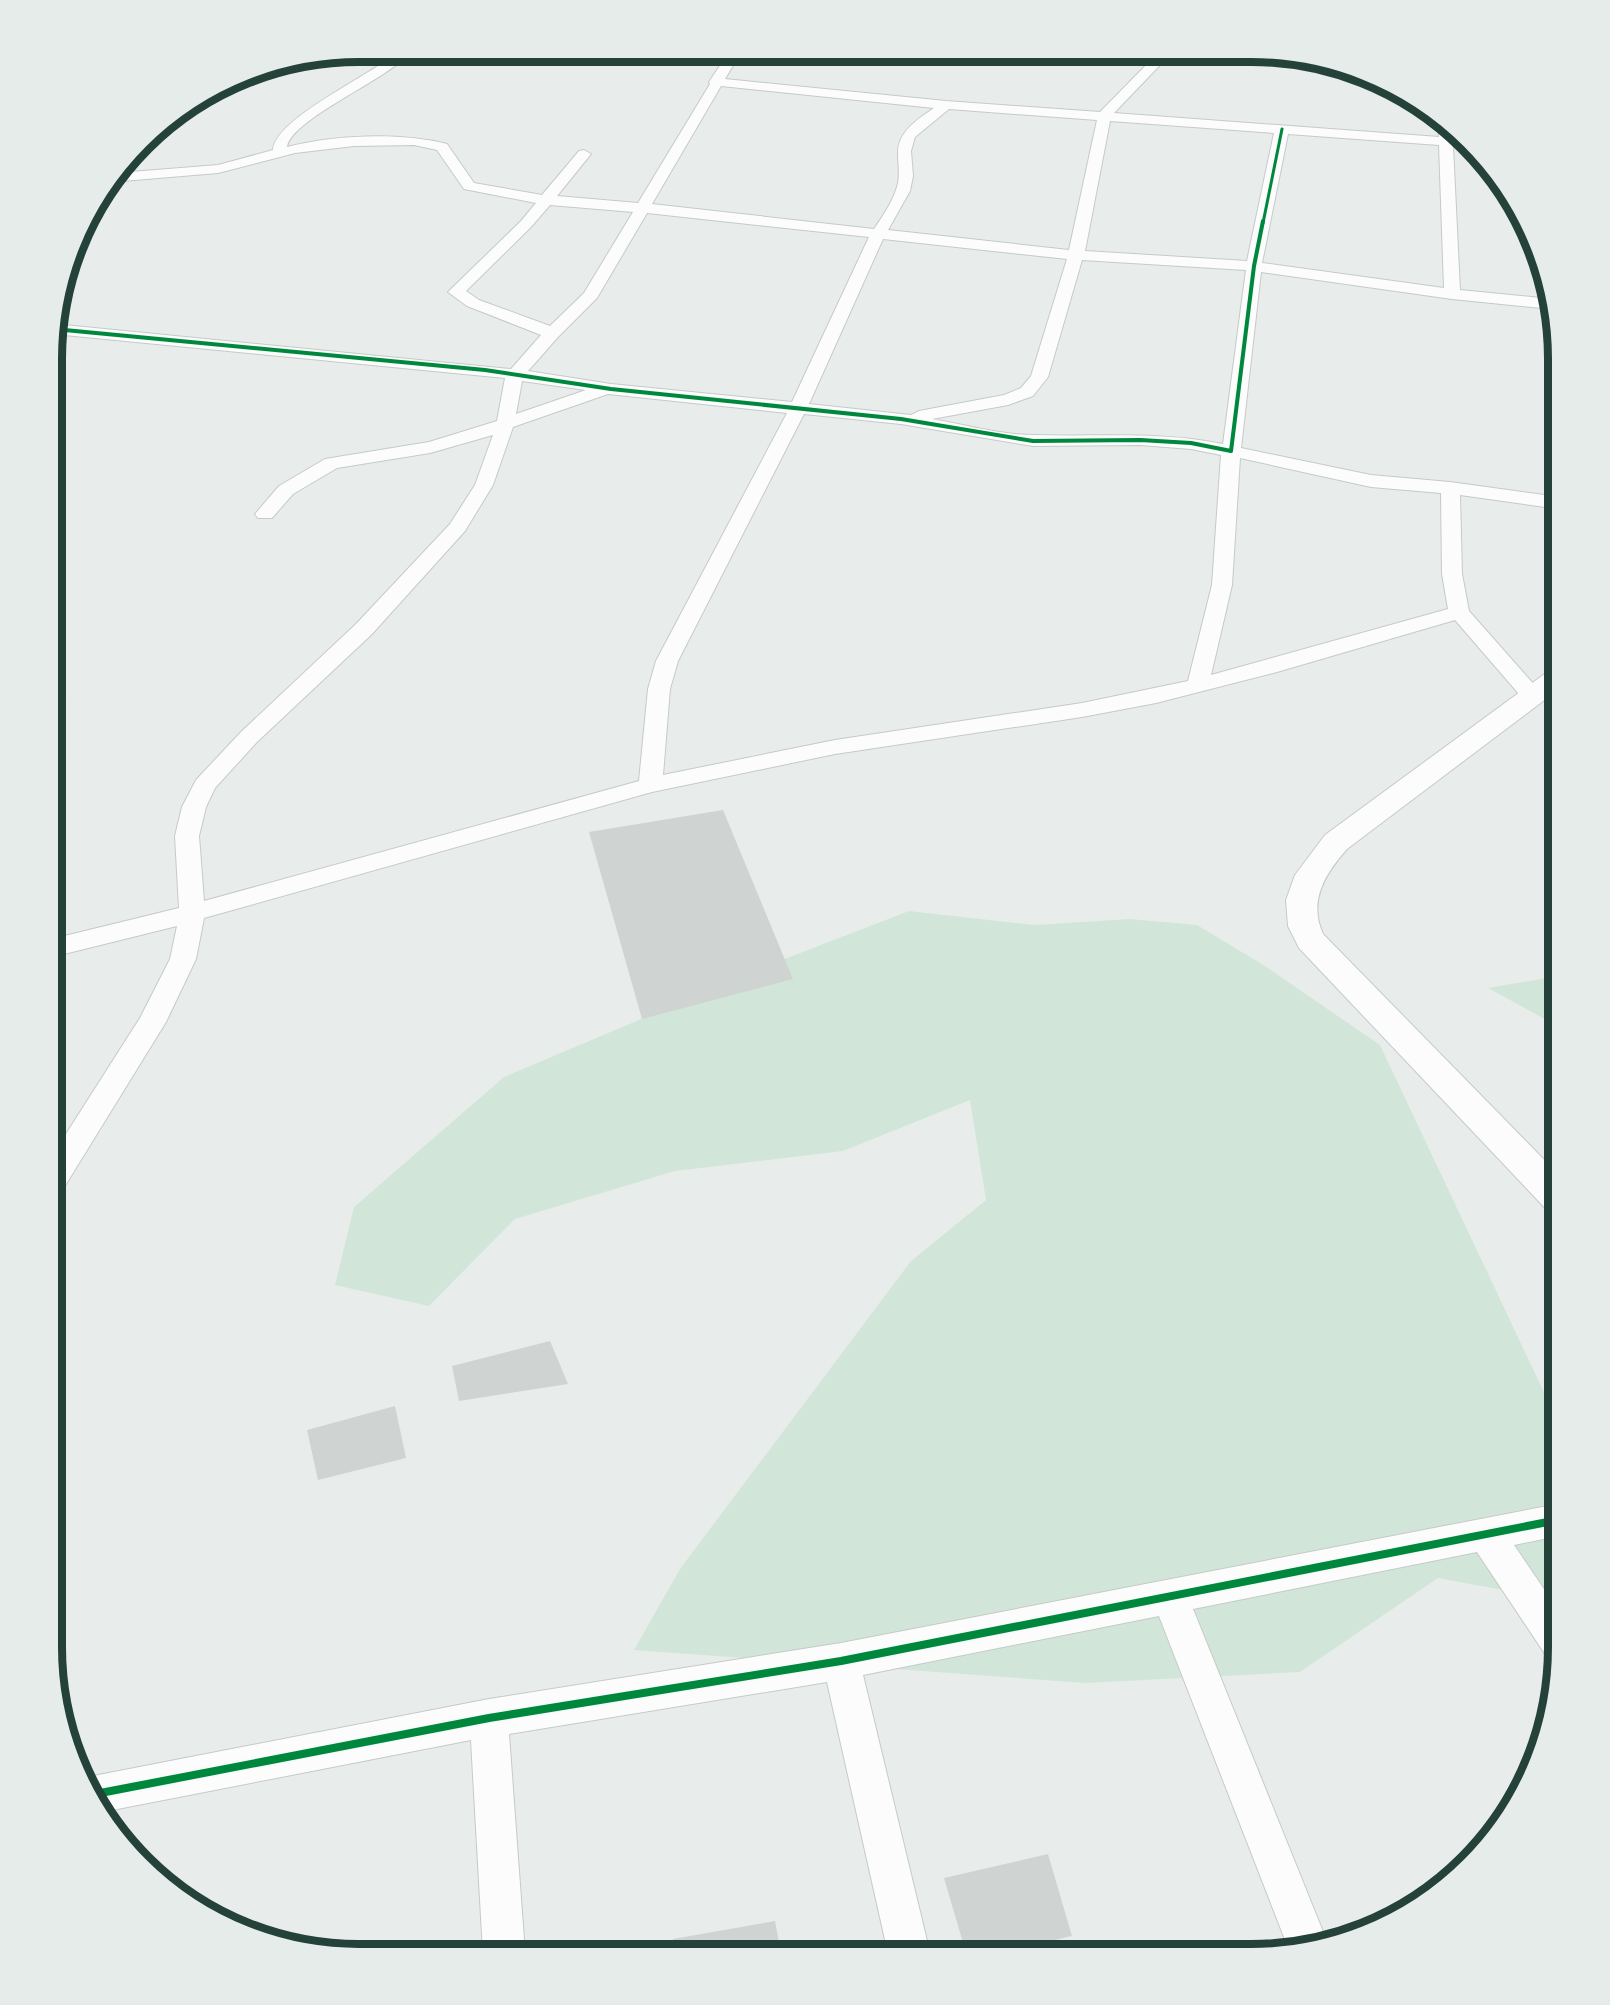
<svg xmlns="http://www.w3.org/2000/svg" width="1610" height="2005" viewBox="0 0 1610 2005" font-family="Commissioner,sans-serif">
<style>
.green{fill:#d1e6d8}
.building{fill:#cfd4d2}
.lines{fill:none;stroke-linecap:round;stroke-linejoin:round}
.minor-casing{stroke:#c5cac8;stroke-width:2}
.tertiary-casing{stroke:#c5cac8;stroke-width:2}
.minor{fill:#fcfcfc;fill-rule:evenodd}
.tertiary{fill:#fcfcfc;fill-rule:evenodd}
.cycleway-far2-casing{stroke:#f7fbf9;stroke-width:4.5}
.cycleway-far1-casing{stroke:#f7fbf9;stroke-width:6}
.cycleway-casing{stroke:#f7fbf9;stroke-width:12}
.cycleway-far2{stroke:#00873e;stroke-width:3}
.cycleway-far1{stroke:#00873e;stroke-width:4}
.cycleway{stroke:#00873e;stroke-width:8}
.rim{fill:none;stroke:#24423a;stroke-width:8}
</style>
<rect width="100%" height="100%" fill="#e8edeb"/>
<g class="green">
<path d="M909,911L1034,925L1130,919L1197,925L1265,966L1380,1045L1558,1422V1600L1438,1578L1300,1672L1085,1683L634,1650L680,1569L911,1261L986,1200L970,1100L843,1151L675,1171L515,1219L429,1306L335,1285L354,1207L504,1077L769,965Z"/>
<path d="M1559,976V1027L1488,988Z"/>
</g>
<g class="building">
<path d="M723,810L793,979L642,1019L589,832Z"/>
<path d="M550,1341L568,1384L459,1401L452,1366Z"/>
<path d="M395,1406L406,1458L318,1480L307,1430Z"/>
<path d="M1048,1854L1072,1936L999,1953H966L944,1878Z"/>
<path d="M775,1921L781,1953H674L673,1939Z"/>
</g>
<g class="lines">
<defs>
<g id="minor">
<path d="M399,51H412C389,79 291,119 287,147C335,135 399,132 447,144L474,183L542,195L579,151L584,150L591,154L557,196L638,203L710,84L709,82L729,52H741L725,79L946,101L1100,112L1153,58L1157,57L1163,61L1161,64L1114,113L1439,137L1438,124L1442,121L1452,129V138L1463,139L1472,146H1453L1460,290L1551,299L1552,309L1452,299L1261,272L1241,448L1371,475L1450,482L1559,497V509L1460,495L1462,574L1469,611L1544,696L1541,701L1533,703L1525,701L1455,620L1277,672L1156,703L1082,717L835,754L652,792L204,918L196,959L166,1022L63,1189L52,1193V1156L140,1018L170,959L177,926L52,957V939L179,908L175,836L182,807L196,780L241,732L356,624L450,524L475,485L493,435L430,453L337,468L293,494L272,518H258L255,514L279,486L325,459L429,442L497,421L505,378L54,334V324L511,369L541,335L467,306L448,292L521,221L536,203L464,189L437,150L414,145L354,146L295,153L218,173L111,182L118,173L218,165L273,150C275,118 372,75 399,51ZM721,86L934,108C918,119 897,132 898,154C898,164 900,173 898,183C894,200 884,214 874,229L652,204ZM949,109L1097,120L1069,250L888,230L910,191L913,176L911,151L915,137ZM1110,121L1274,133L1247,261L1085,251ZM1288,134L1439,145L1444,288L1262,263ZM550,205L633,212L584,293L550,326L479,300L466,291L531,227ZM647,213L869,237L792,402L611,384L528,371L558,337L597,298ZM883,239L1067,259L1031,376L1021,388L1004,395L919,411L911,415L809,404ZM1082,260L1246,270L1223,444C1160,431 1099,437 1036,435C1001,435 966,425 932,419L1008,405L1033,396L1048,377ZM522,381L586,390L516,414ZM608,394L787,413L656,661L648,689L639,781L204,901L199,836L206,807L215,788L257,742L372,634L465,531L493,485L513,427ZM804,414L901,424L1033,446L1140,445L1191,449L1221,455L1212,585L1188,681L1082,703L835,740L663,775L670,689L678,661ZM1240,458L1371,487L1441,493L1442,574L1448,609L1211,675L1232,585Z"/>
<path d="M1558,1504V1536L1514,1545L1558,1610V1659L1545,1654L1477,1552L1193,1609L1328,1944L1289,1950L1159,1616L863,1675L930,1953H888L827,1682L509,1734L525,1953H483L471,1740L102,1812L92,1800L83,1778L489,1699L841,1643Z"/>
</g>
<path id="tertiary" d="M1559,668V689L1347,849C1325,874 1308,901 1323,934L1559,1175V1214L1546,1209L1299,948L1288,926L1286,900L1295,875L1325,835L1550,670Z"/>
</defs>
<use href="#minor" class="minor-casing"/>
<use href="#tertiary" class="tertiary-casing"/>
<use href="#minor" class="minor"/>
<use href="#tertiary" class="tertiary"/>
<defs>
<path id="cycleway-far2" d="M1263,223L1282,129"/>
<path id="cycleway-far1" d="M54,329L485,370L611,389L901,419L1033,441L1140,440L1191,443L1231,451L1254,266L1263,221"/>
<path id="cycleway" d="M90,1795L489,1718L841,1661L1558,1520"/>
</defs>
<use href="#cycleway-far2" class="cycleway-far2-casing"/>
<use href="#cycleway-far1" class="cycleway-far1-casing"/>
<use href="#cycleway" class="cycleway-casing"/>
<use href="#cycleway-far2" class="cycleway-far2"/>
<use href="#cycleway-far1" class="cycleway-far1"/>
<use href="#cycleway" class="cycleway"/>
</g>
<path d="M0 0H1610V2005H0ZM359 62H1251A297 297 0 0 1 1548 359V1647A297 297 0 0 1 1251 1944H359A297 297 0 0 1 62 1647V359A297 297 0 0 1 359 62Z" fill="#e6ecea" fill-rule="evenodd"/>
<path class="rim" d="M359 62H1251A297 297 0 0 1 1548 359V1647A297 297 0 0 1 1251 1944H359A297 297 0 0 1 62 1647V359A297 297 0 0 1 359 62Z"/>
</svg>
